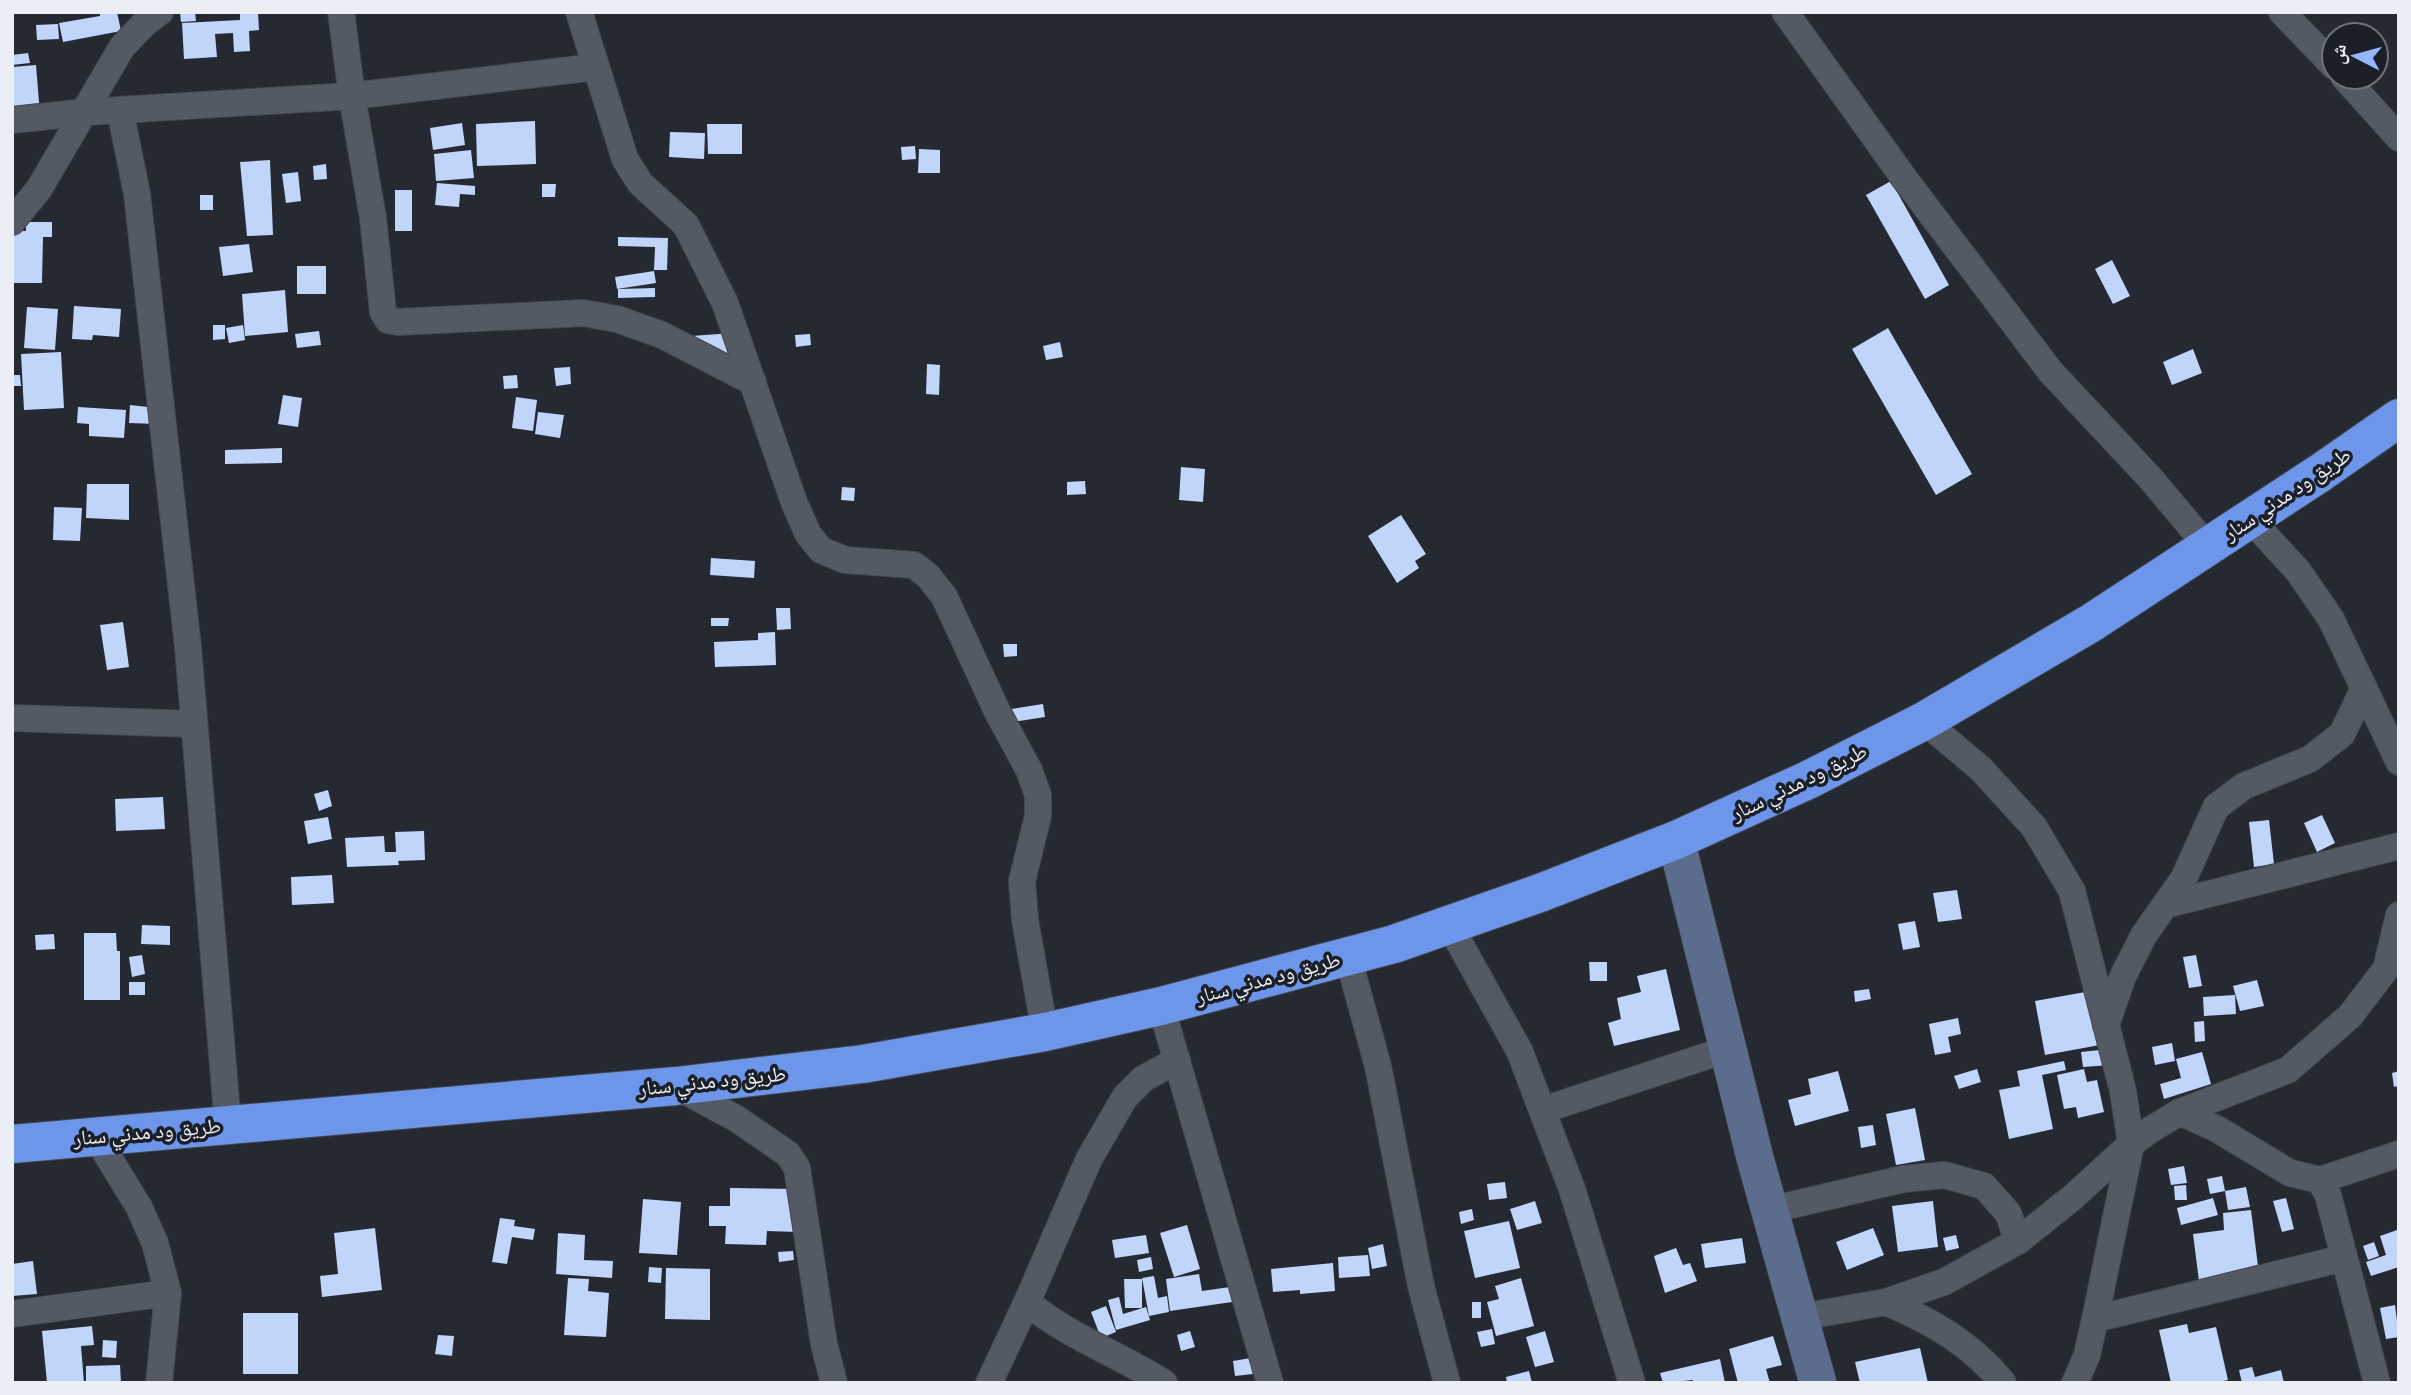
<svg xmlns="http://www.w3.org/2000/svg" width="2411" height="1395" viewBox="0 0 2411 1395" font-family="'Titillium Web','Noto Naskh Arabic',sans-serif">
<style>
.building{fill:#c1d4fa}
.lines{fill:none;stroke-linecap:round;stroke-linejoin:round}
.street-casing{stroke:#43474f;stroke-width:28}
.secondary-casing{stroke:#43474f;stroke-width:38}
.highway-casing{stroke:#43474f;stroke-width:40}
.street{stroke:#545a64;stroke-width:26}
.secondary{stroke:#5c6c8c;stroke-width:37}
.highway{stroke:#6d96eb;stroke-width:38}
.labels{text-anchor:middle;stroke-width:7;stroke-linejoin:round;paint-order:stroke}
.street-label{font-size:21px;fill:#ebeef5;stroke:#1b2028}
</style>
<rect width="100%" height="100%" fill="#252932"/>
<g class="building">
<path d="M100,12H117L121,31L63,42L59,23L100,16Z"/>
<path d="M180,12H195L196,21L181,22Z"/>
<path d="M240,12H258L259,30L249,31L250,51L234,52L233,33L215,34L217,57L184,59L182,23L240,20Z"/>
<path d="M58,24L59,39L37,40L36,25Z"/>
<path d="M28,53L30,63L12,65V55Z"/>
<path d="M36,65L40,114L12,116V67Z"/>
<path d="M535,121L536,164L477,166L476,124Z"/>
<path d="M462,123L465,145L433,150L430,128Z"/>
<path d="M707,124H742V154H708Z"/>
<path d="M670,132L705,133L704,159L669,157Z"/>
<path d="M915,146L916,159L902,160L901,147Z"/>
<path d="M919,149L940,150V173H918Z"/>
<path d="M471,150L474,178L436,181L434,154Z"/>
<path d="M270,160L273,235L247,236L240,162Z"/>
<path d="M326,164L327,179L314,180L313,166Z"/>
<path d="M298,172L301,201L286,203L282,174Z"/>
<path d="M1891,181L1949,285L1925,299L1866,195Z"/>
<path d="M437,183L475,186V195L460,194L459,207L435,205Z"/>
<path d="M542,184H556L555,197H542Z"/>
<rect x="395" y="190" width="17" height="41"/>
<rect x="200" y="195" width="13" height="15"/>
<path d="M26,222H52V237H43L42,283H13V231H26Z"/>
<path d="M618,237L668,238L667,270H654L655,247L618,246Z"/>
<path d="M249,244L253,272L223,276L219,247Z"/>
<path d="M2112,260L2130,296L2113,304L2095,269Z"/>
<rect x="297" y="266" width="29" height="28"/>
<path d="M654,271L656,283L617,289L615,277Z"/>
<path d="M655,288V297L618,298V289Z"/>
<path d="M285,290L288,332L245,336L242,294Z"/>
<path d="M74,306L121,309L119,337L93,335L92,340L72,339Z"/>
<path d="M27,307L58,309L55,350L24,348Z"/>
<path d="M213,325H225V339L213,340Z"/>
<path d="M243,325L245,340L229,343L226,328Z"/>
<path d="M1888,328L1972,474L1936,495L1852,349Z"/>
<path d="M319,331L321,345L297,348L295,334Z"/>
<path d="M745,332L747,352L694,356L692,336Z"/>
<path d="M810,334L811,345L796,347L795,335Z"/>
<path d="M1060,342L1063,357L1046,360L1043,346Z"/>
<path d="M2193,349L2202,373L2172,385L2163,362Z"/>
<path d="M61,352L64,408L24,410L21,354Z"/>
<path d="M927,364L940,365L939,395L926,394Z"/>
<path d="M570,367L571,384L556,386L554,368Z"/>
<path d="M12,375H20L21,386H12Z"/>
<path d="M517,375L518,388L504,389L503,376Z"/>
<path d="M283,395L302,398L298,427L278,424Z"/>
<path d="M516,397L537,400L533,431L512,428Z"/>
<path d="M130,405L157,408L156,424L129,423Z"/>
<path d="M78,407L126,410L124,438L89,436V424L77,423Z"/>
<path d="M538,412L564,415L560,438L535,434Z"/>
<path d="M282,448V463L225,464V450Z"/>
<path d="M1181,467L1205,469L1203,502L1179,500Z"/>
<path d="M1085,481L1086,494L1067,495V482Z"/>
<path d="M87,484H129V520L86,518Z"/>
<path d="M842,487L855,488L854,501L841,500Z"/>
<path d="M54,507L82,508L80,541L53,540Z"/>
<path d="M1401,515L1426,554L1415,561L1419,568L1397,583L1368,536Z"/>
<path d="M711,558L755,561L754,578L710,575Z"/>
<path d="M776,608H790L791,629L777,630Z"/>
<path d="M711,618H729L728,626H711Z"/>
<path d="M123,622L129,667L107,670L100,625Z"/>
<path d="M775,632L776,665L715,667L714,642L758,640V633Z"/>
<path d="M1003,644H1017V656L1004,657Z"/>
<path d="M1043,704L1045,717L1012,722L1011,709Z"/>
<path d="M328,790L332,806L319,811L314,794Z"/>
<path d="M163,797L165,829L116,831L115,799Z"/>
<path d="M2322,815L2335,843L2317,852L2304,823Z"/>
<path d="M328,817L332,839L308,844L304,821Z"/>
<path d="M2269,820L2274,864L2254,867L2249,822Z"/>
<path d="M424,831L425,860L398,861L399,865L347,867L345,838L384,836L385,852H396L395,832Z"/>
<path d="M332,875L334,903L292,905L291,877Z"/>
<path d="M1957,890L1962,919L1938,922L1933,893Z"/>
<path d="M1915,921L1920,947L1903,950L1898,924Z"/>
<path d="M142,925L170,926V945L141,944Z"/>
<path d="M84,933H116L117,951H120V1000H84Z"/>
<path d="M54,934L55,949L36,950L35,935Z"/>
<path d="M142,955L145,974L132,977L129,957Z"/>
<path d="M2196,955L2202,986L2189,988L2183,957Z"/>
<path d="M1589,962H1607V981H1590Z"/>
<path d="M1666,969L1680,1030L1614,1046L1608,1023L1621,1019L1617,998L1641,992L1637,976Z"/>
<path d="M2257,980L2264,1006L2240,1011L2233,986Z"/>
<rect x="129" y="982" width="16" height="13"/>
<path d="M1869,989L1871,999L1855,1002L1854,991Z"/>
<path d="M2091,991L2100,1045L2045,1055L2035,1001Z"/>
<path d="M2235,995L2236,1014L2204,1016L2203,997Z"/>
<path d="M1958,1018L1961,1034L1948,1037L1951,1052L1935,1055L1929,1024Z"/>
<path d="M2204,1021L2205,1041L2195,1042L2194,1022Z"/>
<path d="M2172,1043L2175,1061L2155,1065L2152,1047Z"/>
<path d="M2109,1049L2110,1065L2083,1067L2081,1052Z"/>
<path d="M2202,1052L2211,1084L2164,1099L2160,1084L2181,1078L2176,1059Z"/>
<path d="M2064,1061L2066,1070L2042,1075L2053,1129L2009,1139L1999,1090L2020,1086L2017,1071Z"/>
<path d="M1977,1069L1981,1082L1959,1089L1954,1076Z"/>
<path d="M2084,1069L2087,1082L2097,1080L2104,1112L2078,1118L2076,1107L2064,1109L2057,1075Z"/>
<path d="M1838,1071L1849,1111L1795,1126L1788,1100L1811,1094L1808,1079Z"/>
<path d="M2399,1071V1086L2394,1087L2392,1073Z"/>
<path d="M1915,1108L1925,1160L1896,1165L1886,1114Z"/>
<path d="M1873,1125L1876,1145L1861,1148L1858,1127Z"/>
<path d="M2184,1166L2187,1183L2171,1185L2168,1169Z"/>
<path d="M2222,1176L2225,1191L2210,1194L2207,1179Z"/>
<path d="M1505,1182L1507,1198L1489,1200L1487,1184Z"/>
<path d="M2186,1185L2187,1200H2175L2174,1186Z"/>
<path d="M2246,1187L2250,1207L2228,1210L2225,1191Z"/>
<path d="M730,1188L799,1189L797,1232L767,1231L766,1245L725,1244L726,1226H709V1206H730Z"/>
<path d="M2213,1198L2218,1215L2181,1225L2177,1208Z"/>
<path d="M2286,1198L2294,1229L2282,1232L2273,1201Z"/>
<path d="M643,1199L681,1202L677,1255L639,1253Z"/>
<path d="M1535,1201L1542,1223L1517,1230L1510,1209Z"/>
<path d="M1933,1201L1938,1247L1898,1252L1892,1206Z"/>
<path d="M1472,1209L1474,1220L1461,1224L1459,1212Z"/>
<path d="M2251,1210L2259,1274L2199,1281L2193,1234L2224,1230L2223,1213Z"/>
<path d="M500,1218L515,1220L514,1226L535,1229L533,1240L512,1237L507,1264L492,1262Z"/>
<path d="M1509,1221L1520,1268L1475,1278L1464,1231Z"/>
<path d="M1187,1225L1200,1269L1174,1277L1160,1233Z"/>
<path d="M375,1228L382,1290L322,1297L320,1276L338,1274L334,1233Z"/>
<path d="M1873,1228L1884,1255L1847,1270L1836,1242Z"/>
<path d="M2397,1230L2399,1267L2371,1276L2366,1262L2386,1255L2380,1236Z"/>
<path d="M558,1233L585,1235L584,1260L613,1261L612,1278L556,1274Z"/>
<path d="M1146,1235L1149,1253L1115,1258L1112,1240Z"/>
<path d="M1956,1235L1959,1248L1946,1251L1943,1238Z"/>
<path d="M1742,1238L1746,1263L1705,1268L1701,1244Z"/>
<path d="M2374,1242L2379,1256L2368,1260L2363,1246Z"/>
<path d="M1383,1244L1387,1266L1372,1269L1368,1248Z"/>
<path d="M1676,1248L1683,1265L1690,1263L1697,1281L1665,1293L1654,1256Z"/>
<path d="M793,1251L794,1260L779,1262L778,1252Z"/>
<path d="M1368,1255L1370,1276L1339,1278L1338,1257Z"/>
<path d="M1151,1257L1153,1269L1139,1272L1137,1260Z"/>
<path d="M33,1261L37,1294L12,1296V1264Z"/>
<path d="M1333,1263L1335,1291L1300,1294V1290L1273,1292L1271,1269Z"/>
<path d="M649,1267L662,1268L661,1283L648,1282Z"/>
<path d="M666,1268L710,1269V1320L665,1319Z"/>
<path d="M1199,1274L1202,1291L1230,1287L1232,1302L1170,1311L1166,1279Z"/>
<path d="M1154,1276L1158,1298L1167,1296L1169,1312L1149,1316L1142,1278Z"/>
<path d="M568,1278L589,1279L588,1291L609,1293L606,1337L564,1335Z"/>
<path d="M1521,1278L1534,1326L1496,1336L1487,1302L1499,1299L1495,1286Z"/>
<path d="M1124,1279H1142V1308H1125Z"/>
<path d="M1119,1297L1123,1314L1146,1307L1150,1320L1116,1330L1108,1300Z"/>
<rect x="1472" y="1302" width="9" height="16"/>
<path d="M2395,1305L2399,1337L2386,1339L2380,1308Z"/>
<path d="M1106,1306L1116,1332L1101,1338L1091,1312Z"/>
<rect x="243" y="1313" width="55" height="61"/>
<path d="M2187,1324L2189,1333L2216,1327L2228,1380L2216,1383H2171L2159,1330Z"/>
<path d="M92,1326L94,1345L81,1346L84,1383H47L42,1331Z"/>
<path d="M1492,1329L1495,1344L1481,1347L1477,1332Z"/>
<path d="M1190,1331L1195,1347L1181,1351L1177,1335Z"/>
<path d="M1545,1331L1554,1362L1535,1367L1526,1337Z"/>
<path d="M438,1335L454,1336L452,1356L435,1354Z"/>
<path d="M1773,1336L1782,1365L1766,1369L1770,1383H1738L1729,1349Z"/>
<path d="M103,1340L117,1341L116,1358L102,1357Z"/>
<path d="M1920,1348L1928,1383H1860L1855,1362Z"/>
<path d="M1251,1358L1253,1374L1235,1376L1233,1361Z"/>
<path d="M1720,1359L1725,1383H1693V1380L1663,1383L1660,1373Z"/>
<path d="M120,1365L121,1383H86V1366Z"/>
<path d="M2252,1367L2255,1377L2281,1370L2284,1383H2242L2239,1370Z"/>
<path d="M1529,1371L1532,1383H1507L1506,1377Z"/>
</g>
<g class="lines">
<defs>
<g id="street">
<path d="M341,12L352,96L373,218L383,312L388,320L398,322L583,313L617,319L662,335L753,382"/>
<path d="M579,12L625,159L640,183L686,225L725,303L794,502L808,534L821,550L845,560L914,565L928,576L944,596L997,711L1029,770L1038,795V816L1022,881L1025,920L1045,1032"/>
<path d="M1785,12L1904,178L2050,371L2151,479L2208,547"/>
<path d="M2282,12L2334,66"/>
<path d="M2344,77L2399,138"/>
<path d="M120,110L137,194L188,647L228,1125"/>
<path d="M12,120L86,112L352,96L596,67"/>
<path d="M12,222L39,189L122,47L145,23L160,12"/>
<path d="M2250,519L2298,571L2331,619L2399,762"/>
<path d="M12,718L194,724"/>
<path d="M1924,721L1981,769L2034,827L2072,891L2123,1091L2131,1144L2095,1319L2087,1355L2075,1383"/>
<path d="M2165,905L2399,846"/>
<path d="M1450,926L1520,1052L1572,1189L1632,1383"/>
<path d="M1348,957L1378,1066L1421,1286L1447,1383"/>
<path d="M1161,1006L1270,1383"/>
<path d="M2106,1025L2123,976L2144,935L2184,878L2216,807L2244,786L2310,759L2342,734L2364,688"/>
<path d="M676,1086L737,1119L788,1154L797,1168L824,1344L834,1383"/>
<path d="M1543,1110L1728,1049"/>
<path d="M2180,1112L2217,1129L2290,1173L2320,1180L2399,1154"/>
<path d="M96,1137L139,1207L155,1243L168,1293L159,1383"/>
<path d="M2320,1180L2328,1195L2377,1383"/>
<path d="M1770,1210L1903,1179L1944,1175L1984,1186L2008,1213L2018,1241"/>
<path d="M1027,1302C1068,1337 1119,1354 1164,1383"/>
<path d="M1886,1302C1931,1321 1972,1344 2003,1383"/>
<path d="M12,1314L168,1293"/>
<path d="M1801,1317L1886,1302L1944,1282L2018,1241L2073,1197L2131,1144L2150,1130L2180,1112L2288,1070L2350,1016L2386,969L2399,915"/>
<path d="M2095,1319L2344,1258"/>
<path d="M989,1383L1027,1302L1089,1159L1125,1097L1143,1079L1177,1060"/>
</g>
<path id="secondary" d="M1676,840L1755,1158L1818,1383"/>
<path id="highway" d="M12,1144L676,1086L863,1064L1045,1032L1161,1006L1394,944L1540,893L1676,840L1808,780L1924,721L2091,623L2320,473L2399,418"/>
</defs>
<use href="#street" class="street-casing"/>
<use href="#secondary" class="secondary-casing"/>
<use href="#highway" class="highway-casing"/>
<use href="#street" class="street"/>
<use href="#secondary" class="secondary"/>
<use href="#highway" class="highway"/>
</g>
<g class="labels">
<g class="street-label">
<text transform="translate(2287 494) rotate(-34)" y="7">طريق ود مدني سنار</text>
<text transform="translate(1799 782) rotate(-26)" y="7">طريق ود مدني سنار</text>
<text transform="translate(1268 978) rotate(-15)" y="7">طريق ود مدني سنار</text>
<text transform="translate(712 1081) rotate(-6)" y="7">طريق ود مدني سنار</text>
<text transform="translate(147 1132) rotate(-5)" y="7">طريق ود مدني سنار</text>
</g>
</g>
<rect width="2411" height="1395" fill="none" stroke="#ebeef5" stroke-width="28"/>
<g transform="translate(2355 56) rotate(276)"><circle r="33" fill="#1b2028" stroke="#6e727a" stroke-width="2"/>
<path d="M0-5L12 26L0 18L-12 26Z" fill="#94b7fd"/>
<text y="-10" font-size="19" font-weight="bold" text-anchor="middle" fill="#ebeef5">ش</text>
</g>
</svg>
